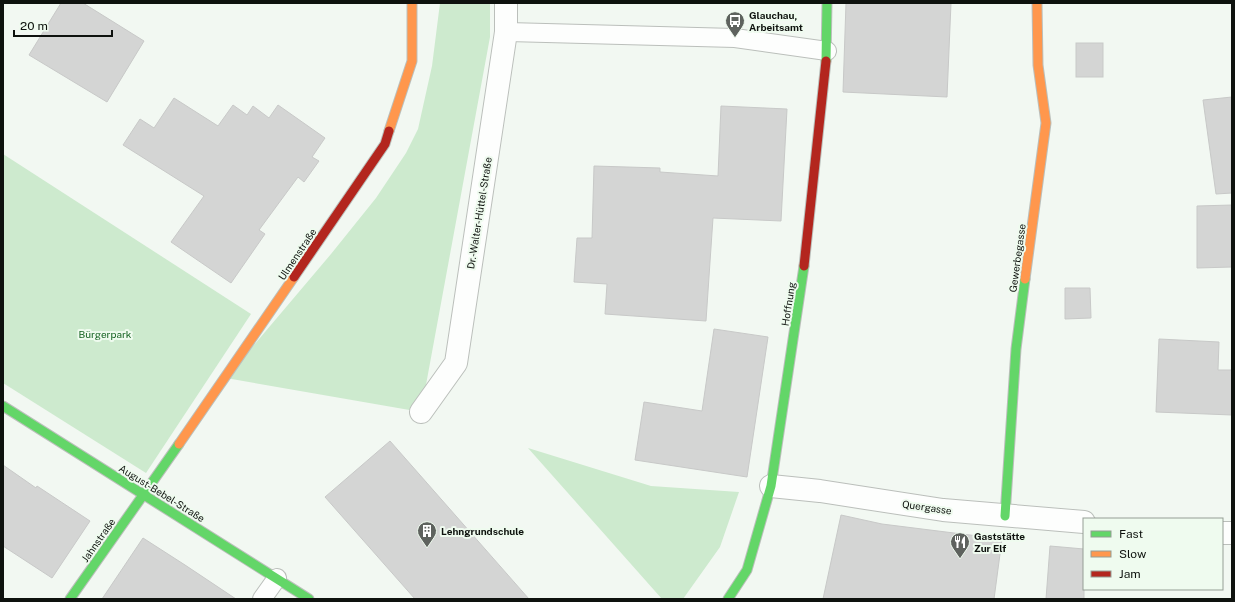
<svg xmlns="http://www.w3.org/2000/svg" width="1235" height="602" viewBox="0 0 1235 602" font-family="'Public Sans',sans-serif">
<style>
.green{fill:#cdeace}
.building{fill:#d4d5d4;stroke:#c8c9c8}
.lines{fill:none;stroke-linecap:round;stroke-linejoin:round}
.lane-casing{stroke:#bbbfbb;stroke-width:20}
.street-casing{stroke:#bbbfbb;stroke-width:24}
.fast-casing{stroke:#bbbfbb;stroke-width:11}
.slow-casing{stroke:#bbbfbb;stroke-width:11}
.jam-casing{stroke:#bbbfbb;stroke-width:11}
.lane{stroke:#fdfefd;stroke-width:18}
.street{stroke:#fdfefd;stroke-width:22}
.fast{stroke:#63d668;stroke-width:9}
.slow{stroke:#ff974d;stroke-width:9}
.jam{stroke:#b3261e;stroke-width:9}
.labels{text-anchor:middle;stroke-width:4;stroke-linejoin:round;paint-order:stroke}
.poi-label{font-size:10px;font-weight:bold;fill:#0e120e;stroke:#effbef;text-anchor:start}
.street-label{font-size:10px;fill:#0e120e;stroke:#effbef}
.park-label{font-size:10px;fill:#146221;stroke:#effbef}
</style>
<rect width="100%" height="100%" fill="#f2f8f2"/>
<g class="green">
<path d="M440,3H490V37L421,412L226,378L331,254L376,198L406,153L418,129L432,66Z"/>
<path d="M3,154L251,314L146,473L3,383Z"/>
<path d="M528,448L651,486L739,492L720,547L683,599H662Z"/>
</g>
<g class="building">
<path d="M61,3H83L144,41L107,102L29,55Z"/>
<path d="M846,3H951L947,97L843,92Z"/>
<rect x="1076" y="43" width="27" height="34"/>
<path d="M1232,97V193L1216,194L1203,100Z"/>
<path d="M174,98L218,126L233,105L247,115L253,106L269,118L278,105L325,138L312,157L319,161L304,182L298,177L259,230L265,234L231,283L171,242L204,196L123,145L140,119L154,128Z"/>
<path d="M721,106L787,109L781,221L713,218L706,321L605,314L607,284L574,282L577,238H592L594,166L660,168V172L718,176Z"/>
<path d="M1232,205V267L1197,268V206Z"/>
<path d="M1065,288H1090L1091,318L1065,319Z"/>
<path d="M714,329L768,337L747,477L635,460L644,402L702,411Z"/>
<path d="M1159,339L1219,342L1218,370H1232V415L1156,412Z"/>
<path d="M390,441L529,599H415L325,497Z"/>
<path d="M3,465L36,488L37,486L90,521L52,578L3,546Z"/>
<path d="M841,515L882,524L1002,539L994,599H823Z"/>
<path d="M143,538L185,565L236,599H102Z"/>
<path d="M1050,546L1084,549V599H1046Z"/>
</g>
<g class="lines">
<defs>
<g id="lane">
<path d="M506,32L735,38L827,51"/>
<path d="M262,599L277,578"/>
</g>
<g id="street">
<path d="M421,412L456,363L506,32V3"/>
<path d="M771,486L820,491L943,510L1084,522"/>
<path d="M1222,533H1232"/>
</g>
<g id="fast">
<path d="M826,61L827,3"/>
<path d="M3,406L309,599"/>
<path d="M1005,516L1016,349L1025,279"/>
<path d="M70,599L179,444"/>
<path d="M728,599L747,570L771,486L804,266"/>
</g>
<g id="slow">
<path d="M389,131L412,61V3"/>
<path d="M1025,279L1046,123L1038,65L1037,3"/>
<path d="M179,444L294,277"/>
</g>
<g id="jam">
<path d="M804,266L826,61"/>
<path d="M294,277L385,144L389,131"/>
</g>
</defs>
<use href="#lane" class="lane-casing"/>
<use href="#street" class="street-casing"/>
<use href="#fast" class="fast-casing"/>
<use href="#slow" class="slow-casing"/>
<use href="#jam" class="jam-casing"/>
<use href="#lane" class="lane"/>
<use href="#street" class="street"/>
<use href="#fast" class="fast"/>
<use href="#slow" class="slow"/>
<use href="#jam" class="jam"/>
</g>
<defs>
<symbol id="bus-pin" viewBox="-11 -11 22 30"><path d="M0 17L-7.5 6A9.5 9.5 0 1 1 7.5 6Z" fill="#5e625e" stroke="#effbef"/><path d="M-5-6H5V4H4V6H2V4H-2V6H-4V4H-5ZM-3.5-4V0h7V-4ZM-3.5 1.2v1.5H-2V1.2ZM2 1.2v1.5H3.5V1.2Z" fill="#fff"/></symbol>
<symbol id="building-pin" viewBox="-11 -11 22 30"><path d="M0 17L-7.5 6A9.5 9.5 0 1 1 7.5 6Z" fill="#5e625e" stroke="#effbef"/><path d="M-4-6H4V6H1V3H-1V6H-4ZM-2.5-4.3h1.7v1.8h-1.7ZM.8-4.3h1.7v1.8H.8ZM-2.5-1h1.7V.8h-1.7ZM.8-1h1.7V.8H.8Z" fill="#fff"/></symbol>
<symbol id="restaurant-pin" viewBox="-11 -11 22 30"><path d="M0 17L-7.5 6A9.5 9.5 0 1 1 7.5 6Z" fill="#5e625e" stroke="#effbef"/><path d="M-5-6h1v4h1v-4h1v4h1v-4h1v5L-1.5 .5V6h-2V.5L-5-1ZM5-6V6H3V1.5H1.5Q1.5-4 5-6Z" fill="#fff"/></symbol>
</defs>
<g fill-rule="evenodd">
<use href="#bus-pin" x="724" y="10" width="22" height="30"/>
<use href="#building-pin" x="416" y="520" width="22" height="30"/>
<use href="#restaurant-pin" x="949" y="531" width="22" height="30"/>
</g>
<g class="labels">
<g class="poi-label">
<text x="749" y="19">Glauchau,<tspan x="749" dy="12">Arbeitsamt</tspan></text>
<text x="441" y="535">Lehngrundschule</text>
<text x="974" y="540">Gaststätte<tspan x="974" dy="12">Zur Elf</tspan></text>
</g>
<g class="street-label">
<text transform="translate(479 213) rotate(-81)" y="4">Dr.-Walter-Hüttel-Straße</text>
<text transform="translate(297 254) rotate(-56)" y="4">Ulmenstraße</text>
<text transform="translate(1017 258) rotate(-82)" y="4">Gewerbegasse</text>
<text transform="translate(788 304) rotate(-81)" y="4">Hoffnung</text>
<text transform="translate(162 493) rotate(32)" y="4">August-Bebel-Straße</text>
<text transform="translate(927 507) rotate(8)" y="4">Quergasse</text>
<text transform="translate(98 540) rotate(-55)" y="4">Jahnstraße</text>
</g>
<g class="park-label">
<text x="105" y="338">Bürgerpark</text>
</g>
</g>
<rect width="1235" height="602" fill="none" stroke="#0e120e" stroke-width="8"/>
<rect x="1083" y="518" width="140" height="72" fill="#effbef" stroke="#959e95"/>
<rect x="1091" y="531" width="20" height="6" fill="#63d668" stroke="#959e95"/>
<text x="1119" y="538" font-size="12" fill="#0e120e">Fast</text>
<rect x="1091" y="551" width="20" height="6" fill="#ff974d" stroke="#959e95"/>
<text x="1119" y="558" font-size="12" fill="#0e120e">Slow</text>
<rect x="1091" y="571" width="20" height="6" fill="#b3261e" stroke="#959e95"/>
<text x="1119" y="578" font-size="12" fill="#0e120e">Jam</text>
<path d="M14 30v6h98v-6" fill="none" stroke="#0e120e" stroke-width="2"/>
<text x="20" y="30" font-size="12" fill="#0e120e" stroke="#effbef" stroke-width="3" paint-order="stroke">20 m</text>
</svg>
